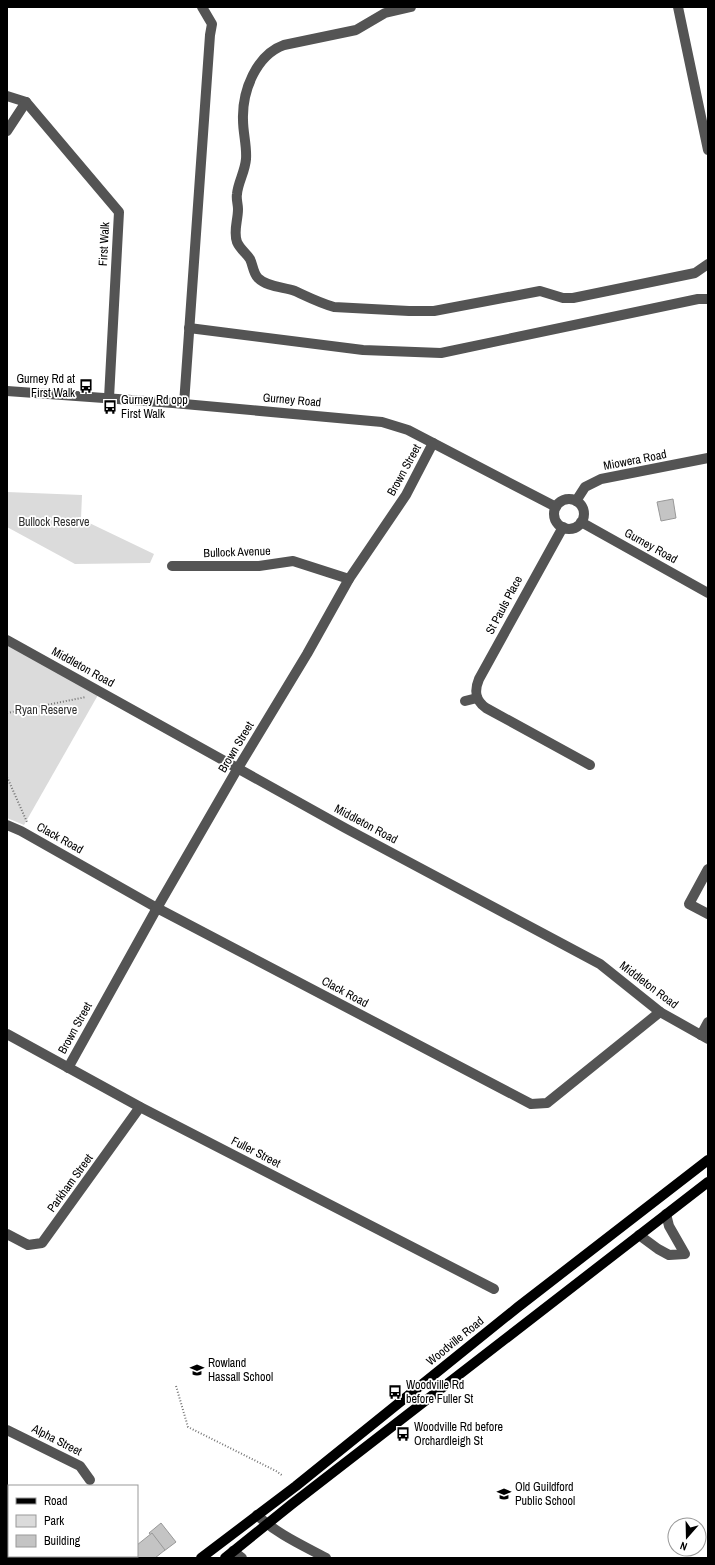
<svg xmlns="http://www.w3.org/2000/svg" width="715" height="1565" viewBox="0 0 715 1565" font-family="'Archivo Narrow',sans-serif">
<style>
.green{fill:#dbdbdb}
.building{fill:#c4c4c4;stroke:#989898}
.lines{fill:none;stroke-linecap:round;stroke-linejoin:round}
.path{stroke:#767676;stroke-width:2;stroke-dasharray:1 2;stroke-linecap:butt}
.minor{stroke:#545454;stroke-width:10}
.major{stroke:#000;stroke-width:10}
.labels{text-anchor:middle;stroke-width:3.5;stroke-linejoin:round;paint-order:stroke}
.street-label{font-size:12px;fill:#000;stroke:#fff}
.poi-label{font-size:12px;fill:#000;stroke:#fff;text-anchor:start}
.park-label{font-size:12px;fill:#323232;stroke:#fff}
</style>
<rect width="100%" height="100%" fill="#fff"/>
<g class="green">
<path d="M7,492L82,495L81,519L154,554L150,563L75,564L7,527Z"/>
<path d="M7,644L98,695L24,825L7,818Z"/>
</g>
<g class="building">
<path d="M673,499L676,518L661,521L657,502Z"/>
<path d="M161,1523L176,1542L164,1551L149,1533Z"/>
<path d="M152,1533L165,1550L155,1558L101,1557L137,1556V1545Z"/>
</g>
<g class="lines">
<g class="path">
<path d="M7,713L86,697"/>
<path d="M7,777L27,822"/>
<path d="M176,1386L188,1427L276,1471L283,1476"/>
</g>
<g class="minor">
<path d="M411,7L385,13L356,30L284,45C256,55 242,91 243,120C243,133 247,146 246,159C245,172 238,182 237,194C236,199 238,204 238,209C238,221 233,231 237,242C240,249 246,253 250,259C253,265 253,273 258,278C267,287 284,287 295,291C308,297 320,303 334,307L409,311H434L540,291L563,298H573L695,273L708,264"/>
<path d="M678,7L708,150"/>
<path d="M7,96L26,102L119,212L109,398"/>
<path d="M7,131L26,102"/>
<path d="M189,328L363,350L441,353L698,299H708"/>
<path d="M7,391L173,403L382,422L408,430L556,507"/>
<path d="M184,404L210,35L212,24L202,7"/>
<circle cx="569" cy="514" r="15"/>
<path d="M576,501L585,487L601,479L708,458"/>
<path d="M581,522L708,593"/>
<path d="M563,527L479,679C474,691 475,700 486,708L590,765"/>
<path d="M172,566H259L293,561L349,579"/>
<path d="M7,640L345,828L600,964L660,1012L708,1039"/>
<path d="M465,701L477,698"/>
<path d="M7,825L21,831L157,908L531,1104L547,1103L660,1012"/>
<path d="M708,869L689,904L708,914"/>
<path d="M7,1034L140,1107L494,1289"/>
<path d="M701,1035L708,1022"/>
<path d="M68,1068L157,908L235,773L307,654L349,579L406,495L433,443"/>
<path d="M7,1234L28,1245L42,1243L140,1107"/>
<path d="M639,1235L658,1249L669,1255L685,1254L669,1226L666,1214"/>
<path d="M7,1430L80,1466L90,1480"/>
<path d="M257,1515C277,1534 302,1545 326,1558"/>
<path d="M233,1551L242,1558"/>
</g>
<g class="major">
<path d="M201,1558L296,1486L518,1307L708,1160"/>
<path d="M225,1558L292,1504L708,1182"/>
</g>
</g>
<defs>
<symbol id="bus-bare" viewBox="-9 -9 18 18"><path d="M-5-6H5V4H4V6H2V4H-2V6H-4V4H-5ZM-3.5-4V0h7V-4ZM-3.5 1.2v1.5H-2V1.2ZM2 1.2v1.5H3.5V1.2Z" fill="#000" stroke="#fff" stroke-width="2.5" paint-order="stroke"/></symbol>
<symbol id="school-bare" viewBox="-9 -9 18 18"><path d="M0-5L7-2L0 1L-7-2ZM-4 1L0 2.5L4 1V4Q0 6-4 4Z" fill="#000" stroke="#fff" stroke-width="2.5" paint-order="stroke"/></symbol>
</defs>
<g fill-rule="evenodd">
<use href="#bus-bare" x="76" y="376" width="20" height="20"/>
<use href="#bus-bare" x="100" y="397" width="20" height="20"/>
<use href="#school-bare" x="187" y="1360" width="20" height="20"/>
<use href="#bus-bare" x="385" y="1382" width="20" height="20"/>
<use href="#bus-bare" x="393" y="1424" width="20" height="20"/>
<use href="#school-bare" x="494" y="1484" width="20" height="20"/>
</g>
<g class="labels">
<g class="street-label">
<text transform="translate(104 244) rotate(-87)" y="4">First Walk</text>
<text transform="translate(292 400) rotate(5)" y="4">Gurney Road</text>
<text transform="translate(635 460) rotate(-11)" y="4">Miowera Road</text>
<text transform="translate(404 470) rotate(-61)" y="4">Brown Street</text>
<text transform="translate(651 546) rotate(29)" y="4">Gurney Road</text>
<text transform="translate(237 552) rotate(-2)" y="4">Bullock Avenue</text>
<text transform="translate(504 605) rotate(-62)" y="4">St Pauls Place</text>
<text transform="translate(83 667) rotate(29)" y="4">Middleton Road</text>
<text transform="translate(236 747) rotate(-59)" y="4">Brown Street</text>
<text transform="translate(366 824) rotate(28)" y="4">Middleton Road</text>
<text transform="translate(60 838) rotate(29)" y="4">Clack Road</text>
<text transform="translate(649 985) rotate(37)" y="4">Middleton Road</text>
<text transform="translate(345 992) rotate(28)" y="4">Clack Road</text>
<text transform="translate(75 1028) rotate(-61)" y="4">Brown Street</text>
<text transform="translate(256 1152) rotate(27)" y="4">Fuller Street</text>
<text transform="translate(70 1183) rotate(-54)" y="4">Parkham Street</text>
<text transform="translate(455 1341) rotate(-39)" y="4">Woodville Road</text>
<text transform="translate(57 1440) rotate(27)" y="4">Alpha Street</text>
</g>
<g class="poi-label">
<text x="75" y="383" text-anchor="end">Gurney Rd at<tspan x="75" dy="14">First Walk</tspan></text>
<text x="121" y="404">Gurney Rd opp<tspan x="121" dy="14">First Walk</tspan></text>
<text x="208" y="1367">Rowland<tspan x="208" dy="14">Hassall School</tspan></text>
<text x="406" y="1389">Woodville Rd<tspan x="406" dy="14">before Fuller St</tspan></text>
<text x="414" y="1431">Woodville Rd before<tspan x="414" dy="14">Orchardleigh St</tspan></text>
<text x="515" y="1491">Old Guildford<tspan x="515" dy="14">Public School</tspan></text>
</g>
<g class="park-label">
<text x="54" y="526">Bullock Reserve</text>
<text x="46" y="714">Ryan Reserve</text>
</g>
</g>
<rect width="715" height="1565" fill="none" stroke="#000000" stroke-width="16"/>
<rect x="8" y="1485" width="130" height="72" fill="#ffffff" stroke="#999999"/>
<rect x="16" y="1498" width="20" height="6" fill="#000000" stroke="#999999"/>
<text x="44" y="1505" font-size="12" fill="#000000">Road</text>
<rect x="16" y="1515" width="20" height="12" fill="#dbdbdb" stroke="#999999"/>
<text x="44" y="1525" font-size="12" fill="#000000">Park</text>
<rect x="16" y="1535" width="20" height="12" fill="#c4c4c4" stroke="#999999"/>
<text x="44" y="1545" font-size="12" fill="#000000">Building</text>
<g transform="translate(687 1537) rotate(200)"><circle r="19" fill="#ffffff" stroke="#999999"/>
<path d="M0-3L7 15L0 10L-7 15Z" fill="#000000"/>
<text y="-6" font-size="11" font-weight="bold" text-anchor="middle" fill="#000000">N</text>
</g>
</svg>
